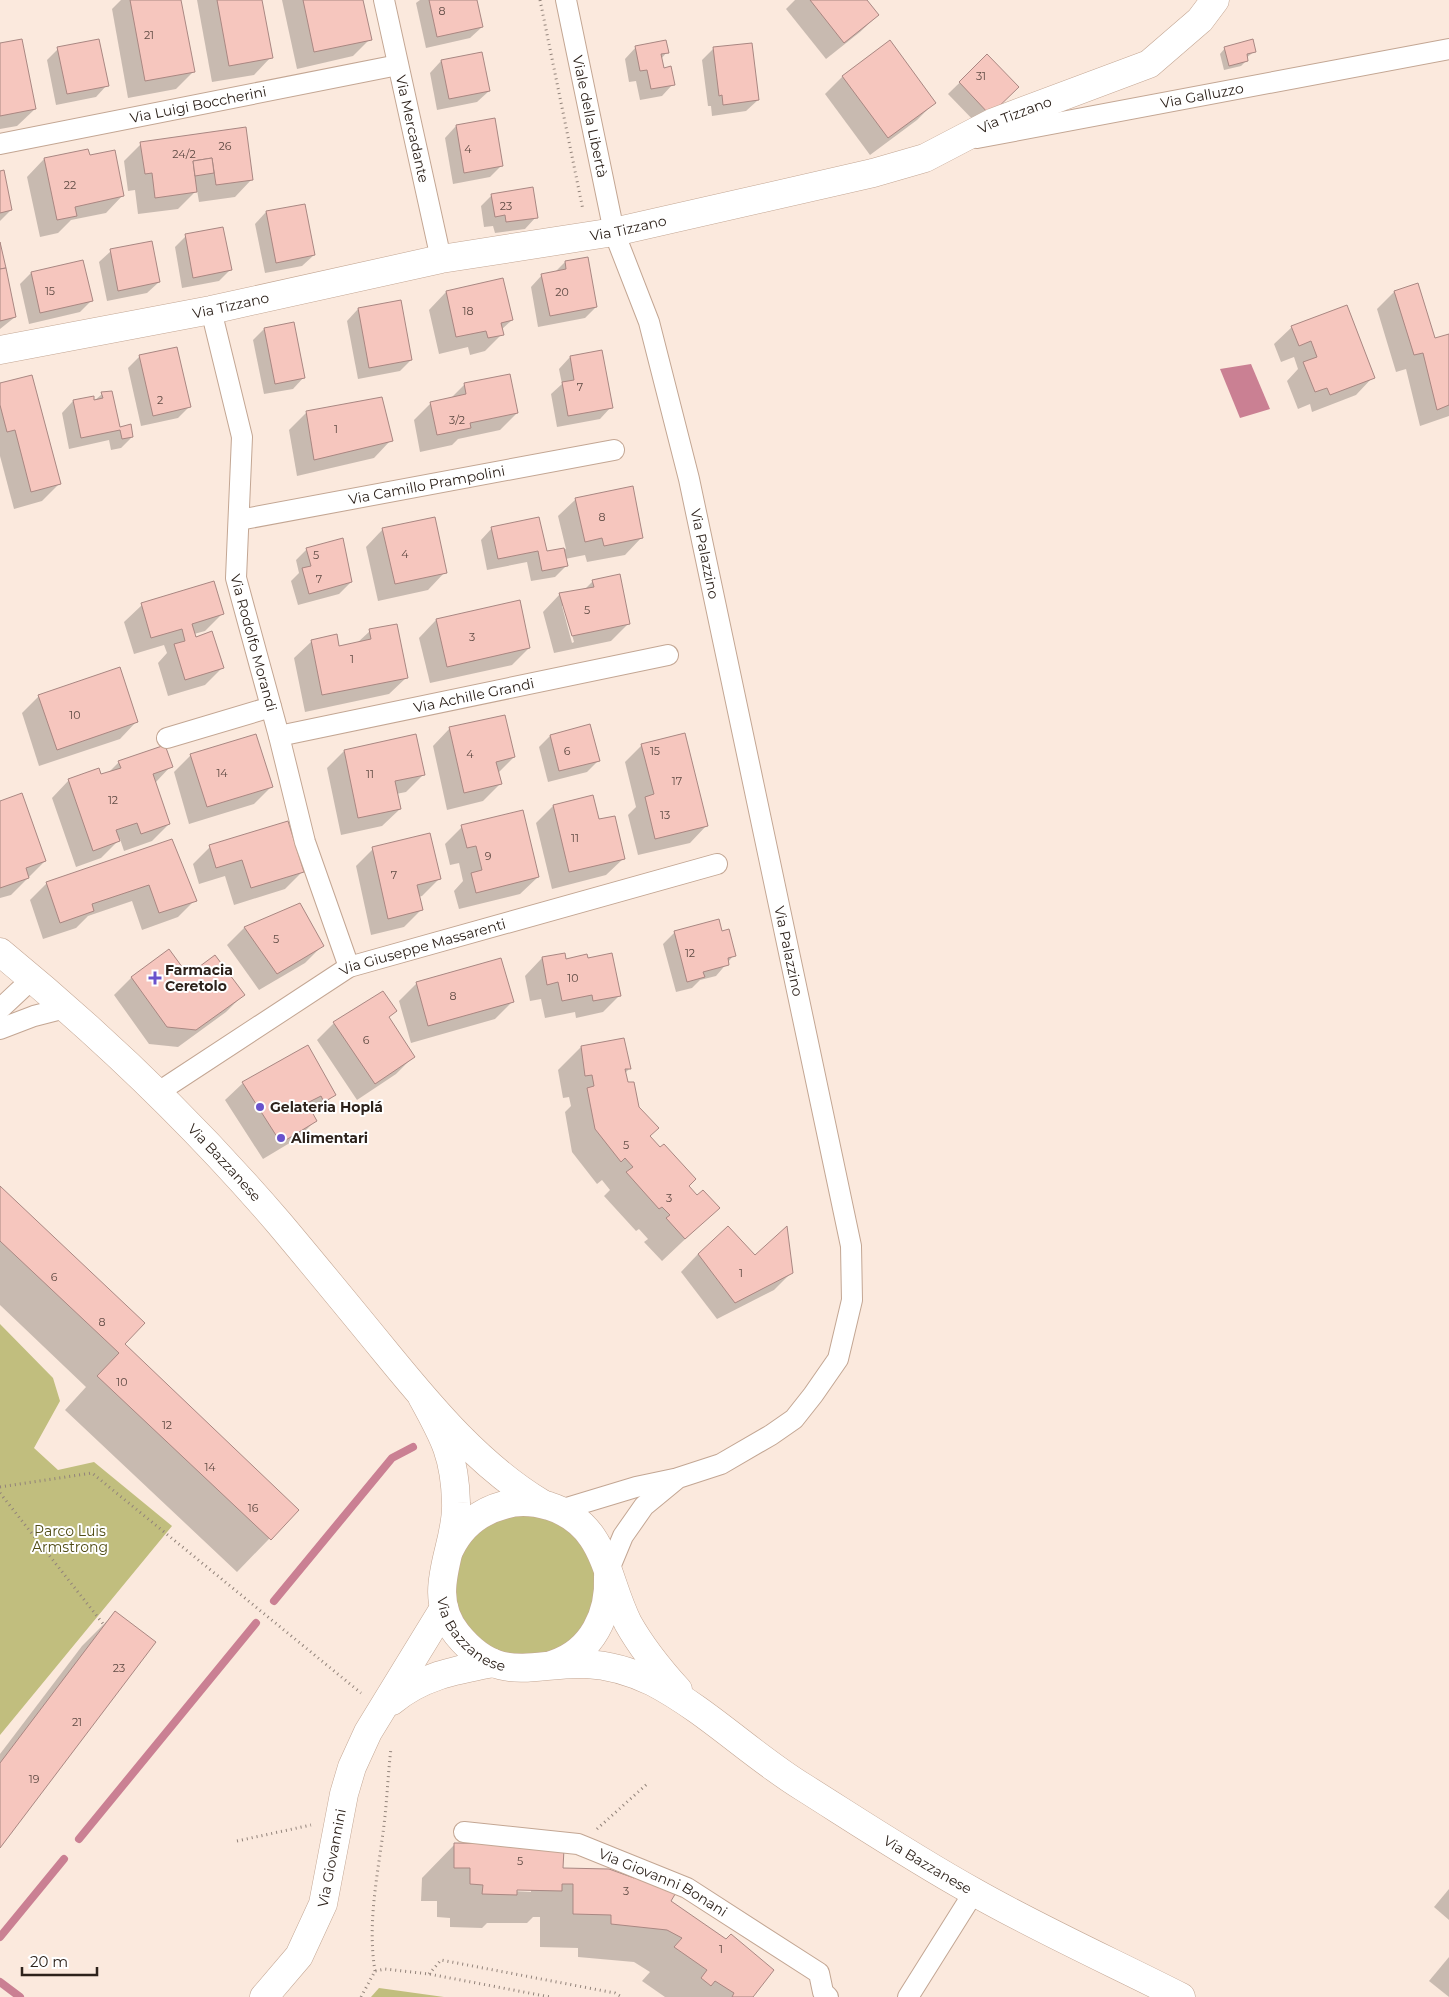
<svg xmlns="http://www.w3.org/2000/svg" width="1449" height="1997" viewBox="0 0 1449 1997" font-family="Montserrat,sans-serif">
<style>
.green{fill:#c1be7e}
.water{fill:#ca8093}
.shadow{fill:#0003;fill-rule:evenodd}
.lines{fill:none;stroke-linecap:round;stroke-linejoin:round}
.stream{stroke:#ca8093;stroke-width:8}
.building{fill:#f6c6be;stroke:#a98782}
.street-casing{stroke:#c3a693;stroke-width:22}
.secondary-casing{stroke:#c3a693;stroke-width:29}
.path{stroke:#92837a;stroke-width:3;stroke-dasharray:1 4;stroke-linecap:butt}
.street{stroke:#fff;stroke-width:20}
.secondary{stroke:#fff;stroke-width:28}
.poi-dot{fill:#6952cc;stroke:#fff;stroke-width:2}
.labels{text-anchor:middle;stroke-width:4;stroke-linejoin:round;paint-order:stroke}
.number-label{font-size:11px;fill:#5f4b44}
.street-label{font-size:14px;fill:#2d221b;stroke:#fff}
.poi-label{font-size:14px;font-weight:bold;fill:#2d221b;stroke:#fff;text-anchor:start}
.park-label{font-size:14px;fill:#514d16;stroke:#fff}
</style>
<rect width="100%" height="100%" fill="#fbe9dd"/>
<g class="green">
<path d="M0,1324L53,1378L60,1401L34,1448L58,1470L94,1462L172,1526L0,1735Z"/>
<circle cx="525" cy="1585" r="71"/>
<path d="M379,1988L444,1997H371Z"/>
</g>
<path class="water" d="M1251,364L1270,409L1240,418L1220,369Z"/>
<g class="shadow">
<path d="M121,0H180L193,72L176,89L128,98L112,9Z"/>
<path d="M197,0H261L271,57L254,75L212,82Z"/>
<path d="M282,0H362L370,39L353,56L297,69Z"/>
<path d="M420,0H476L482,27L470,38L426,48L416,3Z"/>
<path d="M795,0H866L878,15L860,32L826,59L786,9Z"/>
<path d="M889,42L934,103L917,120L870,155L825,94L842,77Z"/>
<path d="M0,44L35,109L17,126L0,129Z"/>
<path d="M751,44L758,100L746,111L712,116L711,106H708L702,60L713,49Z"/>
<path d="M636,47L667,52L661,59L663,69L673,84L662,96L640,100L636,81L629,82L625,59Z"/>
<path d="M1225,48L1255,51L1246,58L1247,60L1241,66L1224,70L1220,54Z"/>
<path d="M58,49L107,85L96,97L56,105L47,60Z"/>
<path d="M987,56L1017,87L978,125L948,94Z"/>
<path d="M441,61L489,91L477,102L437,110L430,73Z"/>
<path d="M456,126L502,165L490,177L453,184L445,138Z"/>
<path d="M245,129L252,179L235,197L199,202L197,190L178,209L138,214L135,190L128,191L124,161L141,144Z"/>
<path d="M87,150L89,157L123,195L106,213L71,220L58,233L40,237L27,177L44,159Z"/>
<path d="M0,172L11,210L0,221Z"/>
<path d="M492,195L536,217L525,229L495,233L493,226L484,227L481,206Z"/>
<path d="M266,212L314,255L302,266L265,273L255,224Z"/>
<path d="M186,236L230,270L219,281L182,288L175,247Z"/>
<path d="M0,248L15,317L0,329Z"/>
<path d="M111,251L159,282L147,293L107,301L99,262Z"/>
<path d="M565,262L596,307L585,318L538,327L531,287L542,275L554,273Z"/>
<path d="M31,273L91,301L80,312L29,324L20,284Z"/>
<path d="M446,292L512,320L501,330L502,334L485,351L470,355L468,347L439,354L429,310Z"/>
<path d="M1394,292L1434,340L1449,335V416L1420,426L1406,369L1396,372L1377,309Z"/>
<path d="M358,309L411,360L400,371L358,379L347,321Z"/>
<path d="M1292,327L1373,377L1356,395L1312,412L1310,404L1298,409L1287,381L1298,369L1294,357L1281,362L1274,344Z"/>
<path d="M264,329L304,377L293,389L264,394L253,340Z"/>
<path d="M140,356L189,407L178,418L141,426L128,368Z"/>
<path d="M570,357L611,407L600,419L557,427L551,394L562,384L559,369Z"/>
<path d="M0,385L59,484L42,501L14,509L0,456Z"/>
<path d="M464,385L517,413L500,430L458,439L452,445L420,452L414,420L431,403L450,399Z"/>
<path d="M102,394L119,428L132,437L121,448L111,450L109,440L69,449L62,413L73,401L93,402Z"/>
<path d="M381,399L391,440L374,458L297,476L289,430L306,413Z"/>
<path d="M576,499L642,537L625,555L587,562L585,555L565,559L567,565L555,577L531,581L527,562L487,570L481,540L492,528L546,552L566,549L558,516Z"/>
<path d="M383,529L445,572L428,590L378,601L366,547Z"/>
<path d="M307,549L351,582L339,594L298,605L291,581L299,573L296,560Z"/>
<path d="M593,581L628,624L611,641L554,653L543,612L560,594L584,590ZM562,606H564L574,642L572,643Z"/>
<path d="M519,602L529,648L512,665L430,683L419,638L436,620Z"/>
<path d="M142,605L222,614L205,631L194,634L222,668L205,685L168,696L158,663L167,653L164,645L134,654L124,622Z"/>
<path d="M370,631L407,677L389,694L305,712L294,658L312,641L338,647L357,643Z"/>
<path d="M39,696L137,721L120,739L39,766L22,713Z"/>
<path d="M450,728L514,757L498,773L500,784L483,801L447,810L433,746Z"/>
<path d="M550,736L599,760L587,772L548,782L539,747Z"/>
<path d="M642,745L707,825L690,843L638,855L628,815L636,807L625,762Z"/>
<path d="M344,751L423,775L406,792L396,794L400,809L382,826L341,835L327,768Z"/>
<path d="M191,755L271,787L254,804L189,824L174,772Z"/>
<path d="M119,762L171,766L155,783L169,824L152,841L124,851L120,839L101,858L76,867L52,798L69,780L108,773Z"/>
<path d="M0,802L45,861L11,895L0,898Z"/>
<path d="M553,806L598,821L624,858L606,875L552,889L536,823Z"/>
<path d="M462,827L538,877L520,894L459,909L454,891L463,881L459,863L450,865L445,844Z"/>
<path d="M171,841L195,900L178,917L142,930L132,901L88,916L76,928L43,939L30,900L47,883Z"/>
<path d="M210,847L303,871L285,889L234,905L225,876L199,884L193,864Z"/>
<path d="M373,849L440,878L422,896L418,897L421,910L404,927L371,935L356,866Z"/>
<path d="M300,905L322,946L305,963L259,990L227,945L244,928Z"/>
<path d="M675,932H721L734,955L716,976L700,980L692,988L676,992L663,944Z"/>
<path d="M169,951L188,977L243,995L226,1012L178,1047L149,1044L114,995L131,978Z"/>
<path d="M564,954L565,960L620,995L603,1012L576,1018L575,1012L545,1018L541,999L530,1001L525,976L542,958Z"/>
<path d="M417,983L512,1002L495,1019L411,1043L399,1001Z"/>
<path d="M395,1011L388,1018L414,1056L396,1074L357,1100L317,1040L334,1023Z"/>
<path d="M581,1047L630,1068L625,1073L627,1083L649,1136L697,1197L718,1208L662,1261L644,1242L648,1239L639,1229L636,1231L604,1196L610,1190L602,1180L597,1184L572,1152L565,1112L571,1106L569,1097L563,1098L558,1070Z"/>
<path d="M243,1083L334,1095L312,1115L315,1121L298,1138L263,1159L225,1100Z"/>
<path d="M0,1188L123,1344L297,1510L237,1572L65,1410L86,1387L0,1305Z"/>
<path d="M698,1254L755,1257L791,1273L774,1290L717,1319L681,1272Z"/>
<path d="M115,1613L0,1846V1754L82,1646Z"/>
<path d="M455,1844L562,1869L632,1878L637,1873L670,1901L752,1997H665L642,1981L650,1972L634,1962L578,1957V1948L540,1947V1917H533L527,1923H487L482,1928L450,1927V1918L437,1917V1901H421L422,1878ZM511,1889H531V1892L511,1891Z"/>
<path d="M1449,1889V1920L1434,1907Z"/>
<path d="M1449,1957V1997L1429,1981Z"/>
</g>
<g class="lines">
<g class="stream">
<path d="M274,1601L392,1458L413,1447"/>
<path d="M79,1839L256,1623"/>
<path d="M0,1937L64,1859"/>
<path d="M0,1982L20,1997"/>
</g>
</g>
<g class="building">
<path d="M130,0H181L195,72L145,81Z"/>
<path d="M217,0H262L273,58L229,66Z"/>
<path d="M303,0H363L372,40L314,52Z"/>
<path d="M429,0H477L483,27L437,37Z"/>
<path d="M810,0H867L879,15L844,43Z"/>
<path d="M22,39L36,109L0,116V43Z"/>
<path d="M99,39L109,86L67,94L57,47Z"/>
<path d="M1253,39L1256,52L1247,54L1248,61L1229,66L1224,47Z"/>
<path d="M666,40L669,53L661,54L664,68L671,66L675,85L651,89L647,70L640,71L635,46Z"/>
<path d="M890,40L936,103L888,138L842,76Z"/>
<path d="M752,43L759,100L723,105L722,95L719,96L713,47Z"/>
<path d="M482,52L490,91L449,99L441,60Z"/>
<path d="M987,54L1019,87L990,115L959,82Z"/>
<path d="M495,118L503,166L464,173L456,125Z"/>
<path d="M246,127L253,180L216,185L212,158L193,161L197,192L155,198L152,173L145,174L140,142Z"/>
<path d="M88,149L90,155L115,150L124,196L75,207L77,216L57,220L44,158Z"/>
<path d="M212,158L214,173L195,176L193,161Z"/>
<path d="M4,170L12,210L0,213V171Z"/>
<path d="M533,187L538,218L506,222L505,215L495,217L491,194Z"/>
<path d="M305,204L315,255L276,263L266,211Z"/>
<path d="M223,227L232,270L193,278L185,234Z"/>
<path d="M152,241L160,282L118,291L110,249Z"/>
<path d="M0,242L6,268L0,269Z"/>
<path d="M588,257L597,307L550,316L541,274L566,269L565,261Z"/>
<path d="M83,260L93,301L40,313L31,272Z"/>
<path d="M6,268L16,317L0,321V269Z"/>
<path d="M503,278L513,320L501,323L504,335L488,338L486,331L456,337L446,291Z"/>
<path d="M1418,283L1435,338L1449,334V405L1437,410L1423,353L1414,355L1394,291Z"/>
<path d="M401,300L412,360L369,368L358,308Z"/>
<path d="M1347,305L1375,378L1330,395L1327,388L1315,392L1303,362L1317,357L1311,341L1299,346L1291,326Z"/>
<path d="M294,322L305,378L275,384L264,328Z"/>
<path d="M177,347L191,407L153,416L139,355Z"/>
<path d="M602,350L613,408L568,416L562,382L574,380L570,356Z"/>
<path d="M510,374L518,413L470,423L471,428L437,435L430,402L466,394L464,383Z"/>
<path d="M32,375L61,484L31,492L15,430L7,432L0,405V383Z"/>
<path d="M112,391L120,427L131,424L133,437L122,439L120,430L81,438L73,400L94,396V400L103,398L101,392Z"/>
<path d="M382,397L393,441L314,460L306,411Z"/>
<path d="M633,486L643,538L604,546L602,538L585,542L575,498Z"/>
<path d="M435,517L447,573L395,584L382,528Z"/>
<path d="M539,517L547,551L564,548L568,566L542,571L538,551L498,559L491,527Z"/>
<path d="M343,538L352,582L309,594L302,568L311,566L306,548Z"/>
<path d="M620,574L630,624L572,636L559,593L594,587L592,580Z"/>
<path d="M214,581L224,614L192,624L196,637L212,631L224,668L185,680L174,644L185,641L182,629L151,638L141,603Z"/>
<path d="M520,600L530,648L447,667L436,619Z"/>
<path d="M397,624L408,678L322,695L311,640L337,634L339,646L371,639L369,629Z"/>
<path d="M120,667L138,722L57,750L38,695Z"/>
<path d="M505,715L515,757L496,762L502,784L464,793L449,727Z"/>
<path d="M590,724L600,761L559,771L550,735Z"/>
<path d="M685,733L708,826L655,839L645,797L654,794L641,744Z"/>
<path d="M256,734L273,787L207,807L190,754Z"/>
<path d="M416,734L425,775L395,781L401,809L358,818L344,750Z"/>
<path d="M165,745L173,767L153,774L170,824L141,834L137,823L116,830L120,841L93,851L68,779L99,768L101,774L121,768L118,761Z"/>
<path d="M22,793L46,861L26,868L29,878L0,888V801Z"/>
<path d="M593,795L599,819L615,816L625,859L569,872L553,805Z"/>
<path d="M523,810L539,877L476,893L471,873L482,870L476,846L467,848L461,825Z"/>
<path d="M288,821L304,872L251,888L242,860L216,868L209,845Z"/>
<path d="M430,833L441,879L417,885L423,910L388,919L372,847Z"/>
<path d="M172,839L197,901L159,913L149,885L92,904L94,911L60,923L46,882Z"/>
<path d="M300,903L324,946L277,974L244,927Z"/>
<path d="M719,919L722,931L729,929L736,956L728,958L729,965L703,972L705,977L687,982L674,931Z"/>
<path d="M169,949L188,975L215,955L245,995L196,1030L167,1027L131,977Z"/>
<path d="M565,953L566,959L587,954L588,958L612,953L621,996L593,1001L592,995L562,1001L558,982L547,985L542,957Z"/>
<path d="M501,958L514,1002L428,1026L416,982Z"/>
<path d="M383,991L397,1011L389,1017L415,1057L375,1084L333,1022Z"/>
<path d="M624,1038L631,1069H625L628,1082H634L639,1107L659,1128L650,1136L660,1147L664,1144L696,1179L689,1186L697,1195L703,1190L720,1208L685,1239L666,1218L670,1215L662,1207L659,1209L626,1172L633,1167L625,1158L621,1162L595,1129L587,1088L594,1086L592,1075L585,1076L581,1046Z"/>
<path d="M308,1045L336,1095L324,1102L321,1096L307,1103L317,1121L281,1143L242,1082Z"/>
<path d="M0,1186L145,1323L125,1344L299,1510L271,1540L97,1376L119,1353L0,1241Z"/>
<path d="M728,1226L755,1255L787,1226L793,1273L735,1303L698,1254Z"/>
<path d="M115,1611L156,1642L0,1848V1763Z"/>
<path d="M454,1843L547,1844L564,1849L563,1868L609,1869L634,1878L637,1872L677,1891L671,1901L726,1939L731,1934L774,1970L753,1997H732L734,1993L715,1981L711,1986L701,1978L707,1970L674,1947L682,1938L667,1930L611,1924V1915L573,1914V1884H562V1891L517,1890V1895L482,1894L483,1885L470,1884V1868H454Z"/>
</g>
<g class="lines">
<defs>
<g id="street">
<path id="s1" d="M384,0L441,259"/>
<path id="s2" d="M566,0L614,232L649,322L689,479L851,1246L852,1300L838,1359L813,1395L794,1419L771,1435L721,1464L678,1478L644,1506L623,1536L608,1572"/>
<path id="s3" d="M977,138L1449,49"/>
<path id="s4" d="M0,144L398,65"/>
<path id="s5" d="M211,310L242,437L236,578L279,736L305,842L349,967"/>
<path id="s6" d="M239,520L614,450"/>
<path id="s7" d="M279,736L668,655"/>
<path d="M167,738L271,707"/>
<path d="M0,1009L32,979"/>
<path d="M0,1029L34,1016L65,1008"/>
<path id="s8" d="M157,1093L349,967L717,864"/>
<path d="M560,1510L636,1487L674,1479"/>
<path id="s9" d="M464,1832L578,1844L687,1888L819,1973L823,1992L828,1997"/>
<path d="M908,1997L974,1892"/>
</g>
<g id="secondary">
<path id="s10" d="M0,350L211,310L441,259L614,232L873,173L925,158L994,122L1149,64L1200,20L1215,0"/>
<path id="s11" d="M0,952C100,1034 195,1125 279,1223C316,1267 352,1311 388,1355C433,1410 480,1466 541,1503"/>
<path id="s12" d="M422,1397C444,1437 455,1456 456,1503C458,1548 423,1591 457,1634C499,1686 532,1662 586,1664C609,1665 632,1672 653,1682C708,1711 751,1755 803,1787C860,1823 916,1860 974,1892C1041,1930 1112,1962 1181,1997"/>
<path d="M450,1549C461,1526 481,1511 504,1505C519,1500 535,1502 549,1506C607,1524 605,1578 628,1623C642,1648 659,1669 678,1690"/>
<path d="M554,1664C592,1652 610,1614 608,1576"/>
<path d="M392,1701C422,1676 456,1670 493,1663"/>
<path id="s13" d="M264,1997L299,1956L323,1904L344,1794L352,1767L368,1732L444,1608"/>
</g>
</defs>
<use href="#street" class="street-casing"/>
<use href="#secondary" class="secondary-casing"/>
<g class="path">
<path d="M540,0L583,210"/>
<path d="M0,1487L92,1473L361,1693"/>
<path d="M0,1493L104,1625"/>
<path d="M597,1829L647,1784"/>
<path d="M237,1841L311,1825"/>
<path d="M375,1971C367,1922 378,1874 384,1825C387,1800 388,1774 391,1748"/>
<path d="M429,1974L441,1960L615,1993L622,1997"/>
<path d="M361,1997L375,1971L385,1969L429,1974L550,1997"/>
</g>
<use href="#street" class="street"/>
<use href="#secondary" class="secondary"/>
</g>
<g class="poi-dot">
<path d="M152.5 970.5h5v5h5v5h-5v5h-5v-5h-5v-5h5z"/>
<circle cx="260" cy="1107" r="5"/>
<circle cx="281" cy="1138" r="5"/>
</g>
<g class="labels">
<g class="number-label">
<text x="442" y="15">8</text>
<text x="149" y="39">21</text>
<text x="981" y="80">31</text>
<text x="225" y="150">26</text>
<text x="468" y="153">4</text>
<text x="184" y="158">24/2</text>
<text x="70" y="189">22</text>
<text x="506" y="210">23</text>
<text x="50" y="295">15</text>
<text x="562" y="296">20</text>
<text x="468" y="315">18</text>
<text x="580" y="391">7</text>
<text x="160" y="404">2</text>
<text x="457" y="424">3/2</text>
<text x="336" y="433">1</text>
<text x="602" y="521">8</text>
<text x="405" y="558">4</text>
<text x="316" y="559">5</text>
<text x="319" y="583">7</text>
<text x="587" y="614">5</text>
<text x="472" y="641">3</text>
<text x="352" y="663">1</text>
<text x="75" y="719">10</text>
<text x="567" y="755">6</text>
<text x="655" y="755">15</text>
<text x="470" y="758">4</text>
<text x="222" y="777">14</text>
<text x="370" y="778">11</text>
<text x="677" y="785">17</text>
<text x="113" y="804">12</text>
<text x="665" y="819">13</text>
<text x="575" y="842">11</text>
<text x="488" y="860">9</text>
<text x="394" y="879">7</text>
<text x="276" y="943">5</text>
<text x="690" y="957">12</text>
<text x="573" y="982">10</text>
<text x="453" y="1000">8</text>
<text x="366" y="1044">6</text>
<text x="626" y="1149">5</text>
<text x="669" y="1202">3</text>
<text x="741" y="1277">1</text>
<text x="54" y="1281">6</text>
<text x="102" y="1326">8</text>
<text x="122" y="1386">10</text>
<text x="167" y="1429">12</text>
<text x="210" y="1471">14</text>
<text x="253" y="1512">16</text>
<text x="119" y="1672">23</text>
<text x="77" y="1726">21</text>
<text x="34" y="1783">19</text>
<text x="520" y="1865">5</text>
<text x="626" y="1895">3</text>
<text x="721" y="1953">1</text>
</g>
<g class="street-label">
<text dy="5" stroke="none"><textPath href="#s3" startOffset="229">Via Galluzzo</textPath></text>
<text dy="5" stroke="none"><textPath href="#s4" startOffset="202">Via Luigi Boccherini</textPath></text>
<text dy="5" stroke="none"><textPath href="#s2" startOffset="119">Viale della Libertà</textPath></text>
<text dy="5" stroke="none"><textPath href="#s10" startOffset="1045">Via Tizzano</textPath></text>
<text dy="5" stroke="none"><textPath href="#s1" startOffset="132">Via Mercadante</textPath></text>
<text dy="5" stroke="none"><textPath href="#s10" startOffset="640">Via Tizzano</textPath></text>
<text dy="5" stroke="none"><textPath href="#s10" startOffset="235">Via Tizzano</textPath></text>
<text dy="5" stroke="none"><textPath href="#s6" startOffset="191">Via Camillo Prampolini</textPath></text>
<text dy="5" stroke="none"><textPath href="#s2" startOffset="572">Via Palazzino</textPath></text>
<text dy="5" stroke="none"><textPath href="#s5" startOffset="339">Via Rodolfo Morandi</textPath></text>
<text dy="5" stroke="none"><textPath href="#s7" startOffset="199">Via Achille Grandi</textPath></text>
<text dy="5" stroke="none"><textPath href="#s8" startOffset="306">Via Giuseppe Massarenti</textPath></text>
<text dy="5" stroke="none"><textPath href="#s2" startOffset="978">Via Palazzino</textPath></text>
<text dy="5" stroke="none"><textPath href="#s11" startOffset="308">Via Bazzanese</textPath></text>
<text dy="5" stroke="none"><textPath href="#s12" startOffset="258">Via Bazzanese</textPath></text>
<text dy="5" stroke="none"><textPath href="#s13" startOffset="158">Via Giovannini</textPath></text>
<text dy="5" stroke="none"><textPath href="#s12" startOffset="789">Via Bazzanese</textPath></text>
<text dy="5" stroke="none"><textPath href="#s9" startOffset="208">Via Giovanni Bonani</textPath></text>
</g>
<g class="poi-label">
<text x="165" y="975">Farmacia<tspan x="165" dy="16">Ceretolo</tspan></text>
<text x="270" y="1112">Gelateria Hoplá</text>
<text x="291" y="1143">Alimentari</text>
</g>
<g class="park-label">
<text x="70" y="1536">Parco Luis<tspan x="70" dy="16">Armstrong</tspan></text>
</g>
</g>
<path d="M22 1967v8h75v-8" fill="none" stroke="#2d221b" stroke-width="2.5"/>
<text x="30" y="1967" font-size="15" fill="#2d221b" stroke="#ffffff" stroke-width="4" paint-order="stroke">20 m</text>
</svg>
